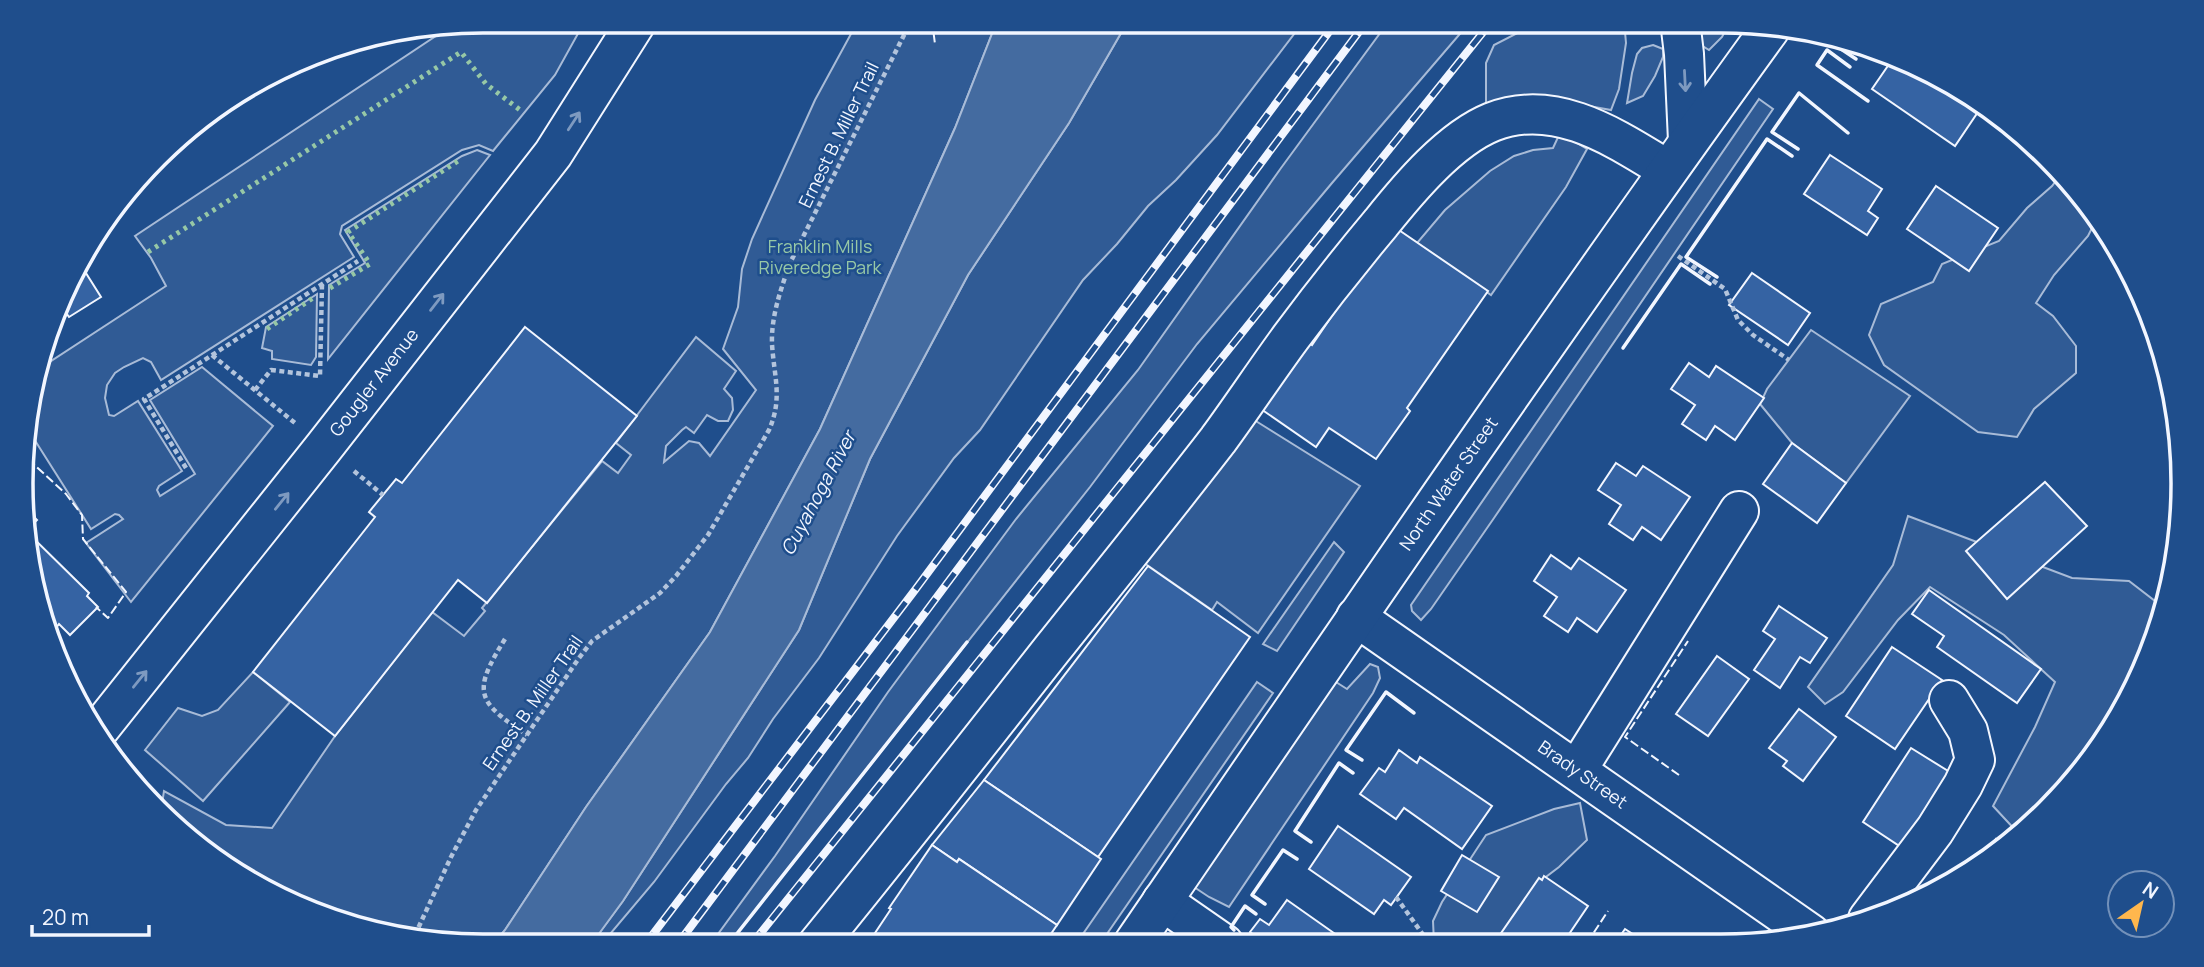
<svg xmlns="http://www.w3.org/2000/svg" width="2204" height="967" viewBox="0 0 2204 967" font-family="Manrope,sans-serif">
<style>
.built{fill:#305b95;stroke:#a8bbd7;stroke-width:2}
.water{fill:#446ba0;stroke:#a8bbd7;stroke-width:2}
.building{fill:#3563a3;stroke:#f2f6ff;stroke-width:2}
.lines{fill:none;stroke-linecap:round;stroke-linejoin:round}
.minor-casing{stroke:#f2f6ff;stroke-width:42}
.major-casing{stroke:#f2f6ff;stroke-width:42}
.path{stroke:#b3c4dc;stroke-width:4.5;stroke-dasharray:5 3.5;stroke-linecap:butt}
.minor{stroke:#1f4e8c;stroke-width:38}
.major{stroke:#1f4e8c;stroke-width:38}
.rail-casing{stroke:#f2f6ff;stroke-width:8}
.rail{stroke:#1f4e8c;stroke-width:5;stroke-dasharray:16;stroke-linecap:butt}
.hedge{stroke:#97c8a6;stroke-width:5;stroke-dasharray:3.5 5;stroke-linecap:butt}
.fence{stroke:#f2f6ff;stroke-width:2;stroke-dasharray:9 3.5;stroke-linecap:butt}
.wall{stroke:#f2f6ff;stroke-width:3.5}
.oneway{stroke:#7e9ac0}
.labels{text-anchor:middle;stroke-width:5;stroke-linejoin:round;paint-order:stroke}
.street-label{font-size:18px;fill:#f2f6ff;stroke:#1f4e8c}
.park-label{font-size:18px;fill:#97c8a6;stroke:#1f4e8c}
.water-label{font-size:19px;font-style:italic;fill:#f2f6ff;stroke:#1f4e8c}
.rim{fill:none;stroke:#f2f6ff;stroke-width:3.5}
</style>
<rect width="100%" height="100%" fill="#1f4e8c"/>
<g class="built">
<path d="M484,21H585L555,75L493,151L479,145L462,150L342,226L340,234L354,257L161,380L151,362L143,358L124,367L115,373L107,385L105,398L109,415L114,416L138,401L182,471L159,486L157,490L160,496L195,474L150,400L202,367L273,426L131,602L86,543L123,519L119,515L115,514L91,529L29,431L30,394L39,369L166,286L151,258L135,236L451,26Z"/>
<path d="M858,21H997L955,128L820,429L710,632L586,807L505,930L492,946L334,921L252,884L179,831L161,810L164,791L226,825L272,828L335,736L432,612L464,636L485,611L482,608L602,461L618,473L631,455L616,443L696,337L736,371L724,389L732,398L733,410L728,421H718L707,415L694,433L686,427L682,430L666,446L664,462L689,441L699,443L710,456L756,390L723,349L738,307L742,269L752,239L815,100Z"/>
<path d="M1128,21H1304L1217,135L1176,180L1148,206L1117,244L1083,280L980,430L954,458L897,536L819,658L773,719L748,758L726,784L654,882L600,946L594,940L623,901L799,630L870,459L968,275L1069,123Z"/>
<path d="M1389,21H1471L1332,183L1197,344L1090,487L728,945H710L775,856L888,692L1016,519L1138,370L1281,168Z"/>
<path d="M1541,21H1624L1626,43L1619,89L1611,110L1589,106L1486,104V63L1494,45Z"/>
<path d="M1692,21H1721L1729,22V24L1722,37L1709,50L1701,45Z"/>
<path d="M1653,45L1663,49V57L1655,76L1643,96L1627,103L1632,73L1637,54L1642,48Z"/>
<path d="M1759,99L1773,109L1494,518L1431,609L1421,620L1412,611L1411,605Z"/>
<path d="M1560,133L1587,149L1566,187L1491,295L1417,243L1445,210L1490,171L1514,156L1533,150L1553,148Z"/>
<path d="M477,150L490,155L328,359L329,285L365,263L345,230L462,156Z"/>
<path d="M2061,174L2088,202L2097,218L2088,236L2054,275L2036,303L2053,316L2076,346V373L2034,409L2017,437L1978,432L1884,365L1869,335L1881,304L1933,282L1942,264L1999,241L2027,208L2052,186Z"/>
<path d="M317,294L316,357L311,365L272,359V351L262,348L266,327Z"/>
<path d="M1811,330L1910,396L1846,483L1792,443L1760,404L1767,389Z"/>
<path d="M1251,418L1360,486L1258,633L1217,602L1212,610L1137,558Z"/>
<path d="M1908,516L2072,578L2129,581L2164,608L2158,633L2105,741L2018,833L1993,806L2035,727L2055,682L2004,635L1930,587L1898,620L1843,692L1825,704L1808,687L1893,565Z"/>
<path d="M1334,542L1344,552L1277,651L1263,644Z"/>
<path d="M1370,664L1378,667L1380,678L1373,693L1229,907L1209,897L1188,883L1325,675L1347,689Z"/>
<path d="M253,672L290,702L203,801L145,750L178,708L202,716L218,710Z"/>
<path d="M1257,682L1273,693L1100,944H1076Z"/>
<path d="M1580,803L1587,840L1559,867L1542,880L1508,943H1434L1433,921L1442,902L1486,835L1554,809Z"/>
</g>
<path class="water" d="M997,21H1128L1069,123L968,275L870,459L799,630L623,901L590,946H492L505,930L586,807L710,632L820,429L955,128Z"/>
<g class="building">
<path d="M1894,57L1944,80L1982,106L1955,146L1872,89Z"/>
<path d="M1830,155L1882,189L1868,211L1878,218L1867,235L1804,194Z"/>
<path d="M1936,186L1998,228L1969,271L1907,229Z"/>
<path d="M1393,226L1488,291L1407,408L1410,411L1376,459L1329,428L1316,447L1258,407L1305,340L1312,345Z"/>
<path d="M79,262L101,297L69,317L62,307Z"/>
<path d="M1752,273L1810,313L1788,345L1729,305Z"/>
<path d="M525,327L637,416L487,603L458,580L335,736L253,672L375,517L369,512L396,479L402,483Z"/>
<path d="M1689,363L1709,377L1716,366L1764,398L1735,440L1715,426L1706,440L1682,424L1695,405L1671,389Z"/>
<path d="M1792,443L1846,483L1817,523L1763,484Z"/>
<path d="M1616,463L1636,476L1643,466L1690,497L1661,540L1642,527L1633,540L1609,524L1621,505L1598,490Z"/>
<path d="M2045,482L2087,526L2007,599L1966,551Z"/>
<path d="M26,509L37,520L26,531L89,593L87,596L98,607L70,635L59,624L56,628L41,613L25,544Z"/>
<path d="M1551,555L1571,569L1579,558L1626,590L1597,632L1577,618L1568,632L1544,616L1557,597L1534,581Z"/>
<path d="M1148,566L1250,637L1098,857L984,780Z"/>
<path d="M1929,590L2041,669L2017,703L1937,647L1944,636L1912,614Z"/>
<path d="M1779,606L1827,638L1810,663L1800,657L1780,688L1754,670L1775,639L1763,631Z"/>
<path d="M1892,647L1942,680L1895,749L1846,716Z"/>
<path d="M1717,656L1749,679L1708,736L1676,714Z"/>
<path d="M1799,709L1836,737L1803,781L1783,766L1787,761L1769,748Z"/>
<path d="M1911,748L1953,774L1904,849L1863,822Z"/>
<path d="M1399,750L1417,763L1420,757L1492,806L1462,849L1404,808L1396,819L1360,794L1379,768L1385,772Z"/>
<path d="M984,780L1101,859L1057,925L959,859L957,862L932,845Z"/>
<path d="M1338,826L1411,877L1391,905L1384,900L1374,914L1309,869Z"/>
<path d="M1996,839L2006,846L1978,864Z"/>
<path d="M932,845L957,862L959,859L1057,925L1044,944L867,945L891,909L889,908Z"/>
<path d="M1462,855L1499,877L1477,912L1441,891Z"/>
<path d="M1544,876L1588,906L1563,943H1503L1497,939L1539,878L1542,880Z"/>
<path d="M1287,900L1348,943L1266,944L1250,932L1260,919L1269,925Z"/>
<path d="M1625,929L1645,942H1616Z"/>
</g>
<g class="lines">
<defs>
<g id="minor">
<path id="s1" d="M1356,617L1811,934"/>
<path d="M1577,770L1739,511"/>
<path d="M1162,901L1224,944"/>
<path d="M1868,919L1935,830L1963,785L1975,760L1968,731L1949,700"/>
<path d="M817,945C897,847 975,747 1053,648C1108,579 1164,510 1218,440C1243,406 1266,371 1291,337C1320,298 1350,260 1381,223C1409,188 1450,139 1492,122C1556,97 1615,138 1668,170"/>
</g>
<g id="major">
<path d="M1680,21L1684,54L1688,141"/>
<path id="s2" d="M97,732L324,447L553,154L637,21"/>
<path id="s3" d="M1133,944C1343,637 1552,330 1770,29"/>
</g>
</defs>
<use href="#minor" class="minor-casing"/>
<use href="#major" class="major-casing"/>
<g class="path">
<path d="M1678,256L1725,289L1738,320L1753,335L1789,360"/>
<path d="M212,355L295,423"/>
<path d="M255,390L271,370L320,376L322,284"/>
<path d="M186,468L144,399L358,261"/>
<path d="M354,471L383,495"/>
<path d="M505,639C472,692 476,701 527,735"/>
<path d="M1396,897L1429,943"/>
<path d="M415,935L451,857L476,810L579,658L592,641L660,593L676,576L708,535L769,430C783,398 774,377 772,344C771,316 781,289 790,263L911,21"/>
</g>
<use href="#minor" class="minor"/>
<use href="#major" class="major"/>
<defs>
<g id="rail">
<path d="M677,945L1367,21"/>
<path d="M751,945L1492,21"/>
<path d="M644,946L915,590L1337,21"/>
</g>
</defs>
<use href="#rail" class="rail-casing"/>
<use href="#rail" class="rail"/>
<g class="hedge">
<path d="M113,216L117,222"/>
<path d="M148,252L461,52L486,84L520,110"/>
<path d="M330,288L370,264L348,232L458,161"/>
<path d="M267,329L313,298"/>
</g>
<g class="fence">
<path d="M932,21L935,44"/>
<path d="M28,459L66,494L82,515L83,539L126,592L108,618L96,607"/>
<path d="M1679,775L1625,737L1688,641"/>
<path d="M1587,943L1608,911"/>
</g>
<g class="wall">
<path d="M1834,40L1832,43L1856,59"/>
<path d="M1850,67L1827,50L1817,65L1868,101"/>
<path d="M1798,149L1772,132L1799,93L1848,133"/>
<path d="M1717,277L1686,257L1767,139L1792,156"/>
<path d="M1623,348L1681,264L1710,284"/>
<path d="M1362,760L1346,750L1386,692L1414,713"/>
<path d="M1311,842L1295,831L1339,763L1353,773"/>
<path d="M1265,904L1252,895L1283,850L1297,859"/>
<path d="M1234,930L1231,927L1245,906L1256,914"/>
<path d="M728,945L967,642"/>
</g>
</g>
<defs><path id="oneway-shaft" d="M-6 0H5M1.5-3L5.5 0L1.5 3" fill="none" stroke-width="1.6" stroke-linecap="round" stroke-linejoin="round" transform="scale(1.75)"/></defs>
<g class="oneway">
<use href="#oneway-shaft" transform="translate(1685 81) rotate(87)"/>
<use href="#oneway-shaft" transform="translate(574 121) rotate(-57)"/>
<use href="#oneway-shaft" transform="translate(437 302) rotate(-52)"/>
<use href="#oneway-shaft" transform="translate(282 501) rotate(-51)"/>
<use href="#oneway-shaft" transform="translate(140 679) rotate(-51)"/>
</g>
<g class="labels">
<g class="street-label">
<text transform="translate(839 135) rotate(-64)" y="6">Ernest B. Miller Trail</text>
<text dy="6" stroke="none"><textPath href="#s2" startOffset="446">Gougler Avenue</textPath></text>
<text dy="6" stroke="none"><textPath href="#s3" startOffset="558">North Water Street</textPath></text>
<text transform="translate(533 703) rotate(-55)" y="6">Ernest B. Miller Trail</text>
<text dy="6" stroke="none"><textPath href="#s1" startOffset="276">Brady Street</textPath></text>
</g>
<g class="park-label">
<text x="820" y="253">Franklin Mills<tspan x="820" dy="21">Riveredge Park</tspan></text>
</g>
<g class="water-label">
<text transform="translate(818 493) rotate(-62)" y="7">Cuyahoga River</text>
</g>
</g>
<path d="M0 0H2204V967H0ZM483 33H1721A450 450 0 0 1 2171 483V484A450 450 0 0 1 1721 934H483A450 450 0 0 1 33 484V483A450 450 0 0 1 483 33Z" fill="#1f4e8c" fill-rule="evenodd"/>
<path class="rim" d="M483 33H1721A450 450 0 0 1 2171 483V484A450 450 0 0 1 1721 934H483A450 450 0 0 1 33 484V483A450 450 0 0 1 483 33Z"/>
<g transform="translate(2141 904) rotate(34)"><circle r="33" fill="#1f4e8c" stroke="#7391ba" stroke-width="2"/>
<path d="M0-5L12 26L0 18L-12 26Z" fill="#ffb74d"/>
<text y="-10" font-size="19" font-weight="bold" text-anchor="middle" fill="#f2f6ff">N</text>
</g>
<path d="M32 925v10h117v-10" fill="none" stroke="#f2f6ff" stroke-width="3.5"/>
<text x="42" y="925" font-size="21" fill="#f2f6ff" stroke="#1f4e8c" stroke-width="5" paint-order="stroke">20 m</text>
</svg>
